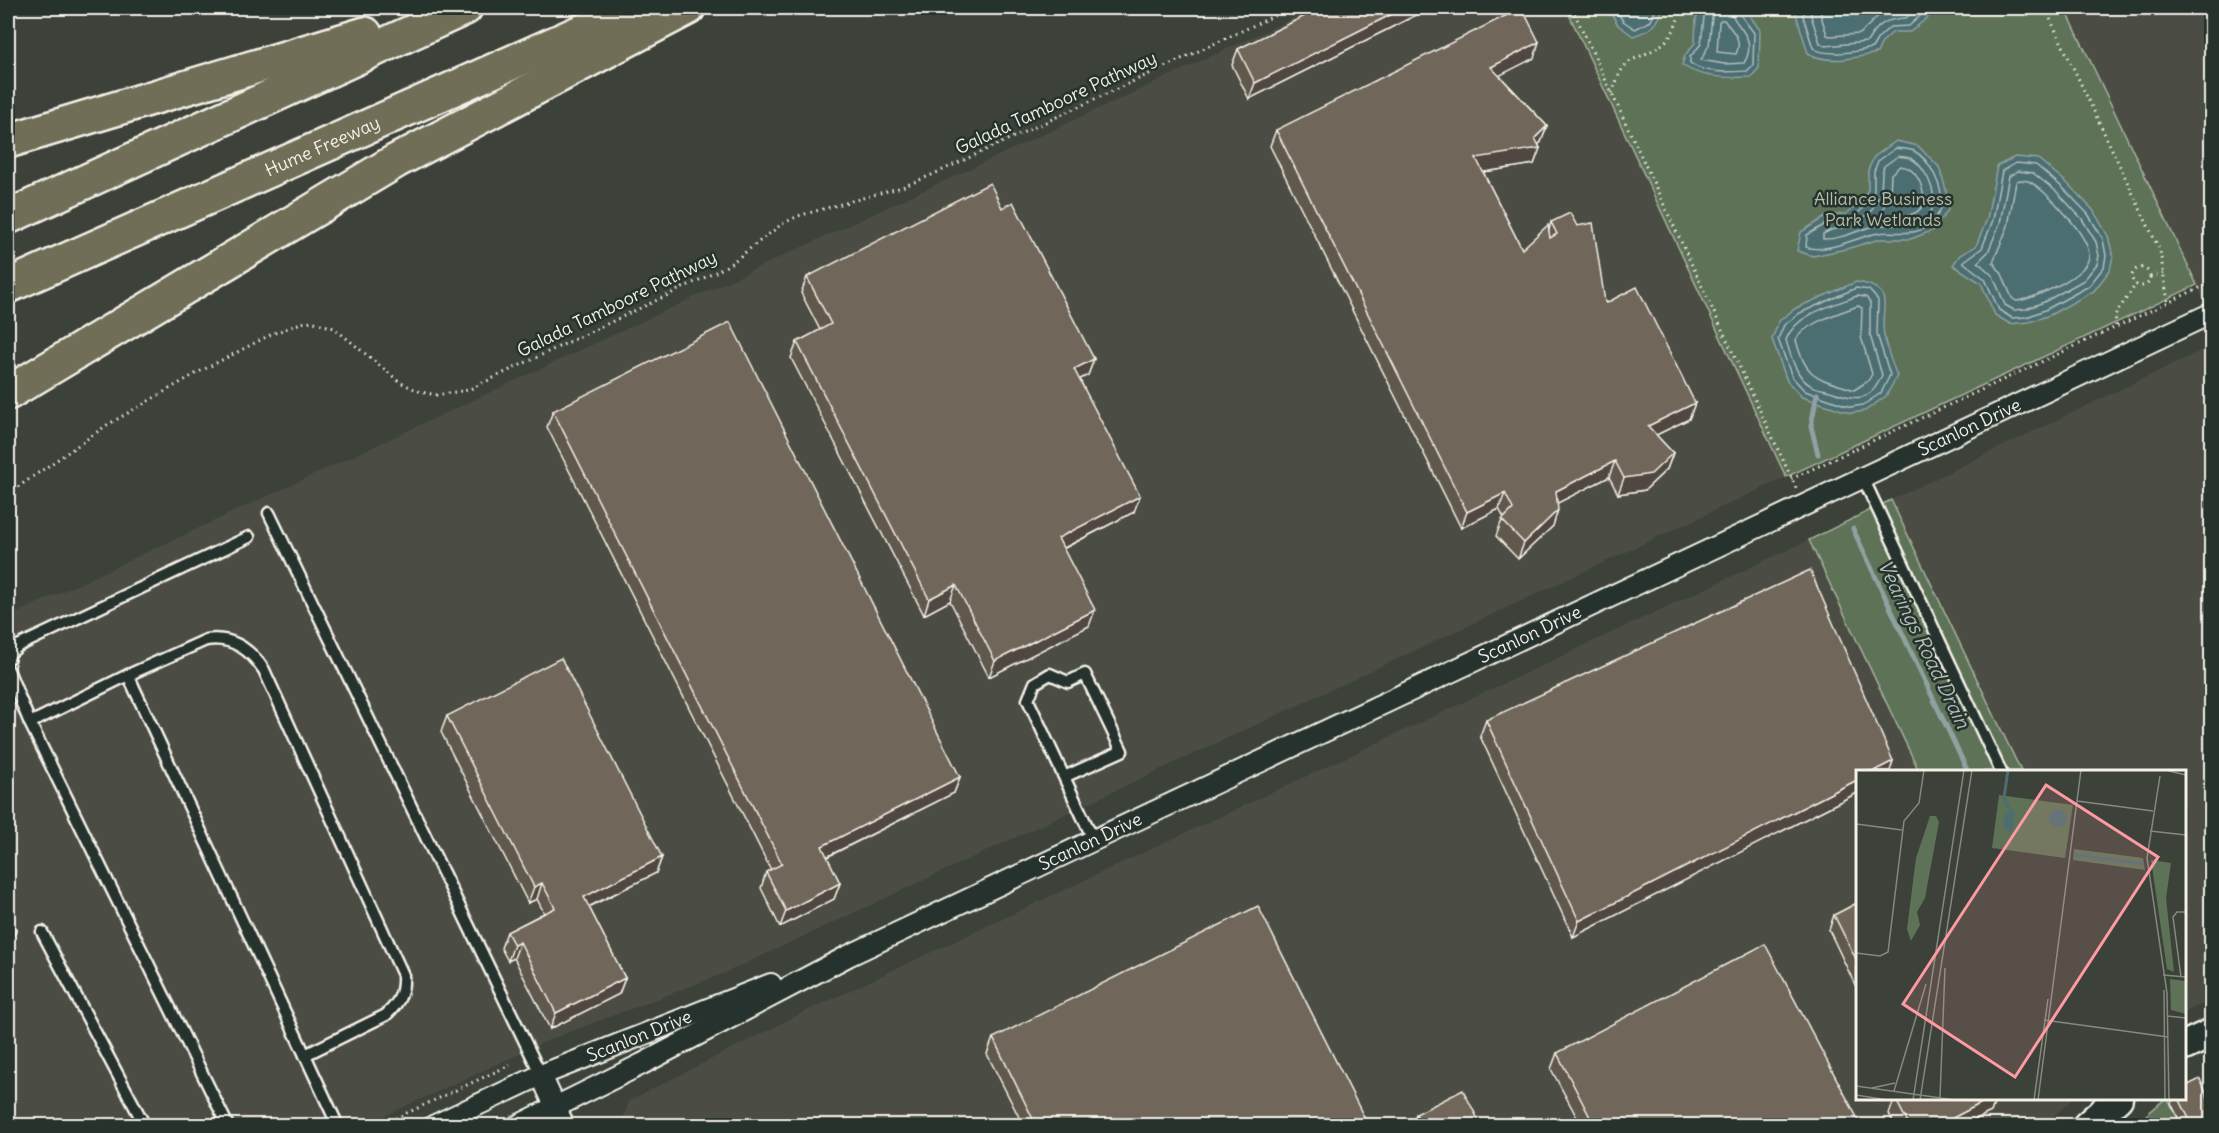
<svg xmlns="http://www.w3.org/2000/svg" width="2219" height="1133" viewBox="0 0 2219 1133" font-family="Delius,sans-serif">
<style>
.built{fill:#4c4d44}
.green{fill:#5d7256;stroke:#a8b29f;stroke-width:1.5}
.water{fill:#4c6e73;stroke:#8fa2a2;stroke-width:1.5}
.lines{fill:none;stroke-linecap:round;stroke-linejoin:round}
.shore{stroke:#b1bdb9;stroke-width:1.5}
.stream{stroke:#8fa2a2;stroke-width:5}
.lane-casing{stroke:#f4f1e8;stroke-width:15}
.street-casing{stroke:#f4f1e8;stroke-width:24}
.secondary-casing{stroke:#f4f1e8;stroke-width:33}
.highway-casing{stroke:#f4f1e8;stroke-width:38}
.path{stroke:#f4f1e8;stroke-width:3;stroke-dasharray:1.5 4.5;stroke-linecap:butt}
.lane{stroke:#26332d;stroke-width:10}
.street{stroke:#26332d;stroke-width:20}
.secondary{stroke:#26332d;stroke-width:28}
.highway{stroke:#716e59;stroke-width:33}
.wall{fill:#61584d;stroke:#f4f1e8;stroke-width:1.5}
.shaded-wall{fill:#4f473f;stroke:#f4f1e8;stroke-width:1.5}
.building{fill:#71665a;stroke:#f4f1e8;stroke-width:1.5}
.labels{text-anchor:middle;stroke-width:5;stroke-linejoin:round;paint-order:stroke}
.street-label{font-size:18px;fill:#f4f1e8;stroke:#26332d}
.park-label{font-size:18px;fill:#b8beae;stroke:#26332d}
.water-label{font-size:20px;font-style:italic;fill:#b1bdb9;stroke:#26332d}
.inset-river{fill:none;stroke:#4c6e73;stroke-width:3}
.inset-road{fill:none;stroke:#868880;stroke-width:1.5}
.view{fill:#ff9aa2;fill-opacity:0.15;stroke:#ff9aa2;stroke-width:3}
.inset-edge{fill:none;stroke:#f4f1e8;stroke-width:3}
</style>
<rect width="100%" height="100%" fill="#3c423a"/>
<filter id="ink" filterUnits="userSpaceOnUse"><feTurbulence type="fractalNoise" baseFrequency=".0167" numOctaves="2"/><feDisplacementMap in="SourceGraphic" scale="12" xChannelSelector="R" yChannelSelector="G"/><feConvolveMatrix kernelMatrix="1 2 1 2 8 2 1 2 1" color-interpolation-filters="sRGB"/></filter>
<g filter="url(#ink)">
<g class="built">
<path d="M1315,8H1566L1786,477L725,973L551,1039L364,1125H8V617Z"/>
<path d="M2065,8H2211V316L2197,285Z"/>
<path d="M2211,346L2212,999L2185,1012L2184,772L2021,771L1891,500Z"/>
<path d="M1809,540L1919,771L1858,772V1098L2073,1099L2042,1126H621L629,1101L798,1015Z"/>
</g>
<g class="green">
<path d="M1566,8H2065L2197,285L1786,477Z"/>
<path d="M1891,500L2021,771H1919L1809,540Z"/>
<path d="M2166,1098L2168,1099L2181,1125H2135Z"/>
</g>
<g class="water">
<path d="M1608,8H1662C1660,25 1649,31 1633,36L1618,25Z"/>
<path d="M1702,8H1740L1747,12L1760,30L1759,68L1751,77C1727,78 1703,79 1682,65L1685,55L1695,43L1696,18Z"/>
<path d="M1800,8H1939L1910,32H1893L1882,42L1877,53C1856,58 1827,65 1808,53L1796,14Z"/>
<path d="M1896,141L1918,146L1939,167L1946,190L1948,210L1934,230L1911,239H1880L1846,249L1813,256L1797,251L1801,232L1827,216L1846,214L1861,203L1868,189V170L1874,157Z"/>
<path d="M2015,157L2038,159L2066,182L2093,210L2108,236L2113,256L2110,270L2094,291L2050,315L2029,322L2010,324L1995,315L1981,283L1953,265L1960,255L1976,246L1987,219L1997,166Z"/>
<path d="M1856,282C1898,288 1879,308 1884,335C1886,349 1892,363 1897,376L1886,396L1865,411L1851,413L1802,397L1787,381L1772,339L1779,321L1796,308Z"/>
</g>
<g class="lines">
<g class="shore">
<path d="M1615,8L1623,21L1635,29L1651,21L1656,8"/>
<path d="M1705,8L1701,44L1690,57V63C1705,74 1730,72 1747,71L1753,65L1754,33L1739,13L1738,8"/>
<path d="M1713,8L1709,45L1701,60L1724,64L1744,63C1760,36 1732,26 1730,8"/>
<path d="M1805,8L1803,16L1813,48C1826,57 1856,52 1872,48L1878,38L1890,27L1909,26L1929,8"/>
<path d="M1812,8L1811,16L1820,43L1825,46L1867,42C1878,24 1885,19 1906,18L1918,8"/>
<path d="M1821,8V16L1827,35L1830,36L1860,34L1882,12L1905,8"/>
<path d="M1721,20H1724C1733,32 1743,39 1736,54L1717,52L1719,22Z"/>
<path d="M1896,148C1901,149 1910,149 1914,151C1930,159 1945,190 1941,208C1940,212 1934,220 1931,223C1917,238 1895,230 1878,233C1857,237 1826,254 1806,247L1807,235L1829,222L1849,220L1865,207L1874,191V171L1878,161Z"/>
<path d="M1898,156C1902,157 1908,157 1912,159C1928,169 1943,203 1926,218C1912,231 1892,222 1876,226C1859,229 1841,240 1823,239V234L1831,230L1852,226L1871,212L1881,192L1882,173L1884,166Z"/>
<path d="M2016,163L2036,165L2062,187L2088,214L2103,239L2106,256L2104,267L2089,286L2047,309L2027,317L2012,318L1999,310L1985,279L1963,262L1982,248L1993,220L2002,171Z"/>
<path d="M1900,166C1918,167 1924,189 1924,204C1915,219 1899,217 1883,216L1881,212L1890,195L1891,174Z"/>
<path d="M2018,171L2033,173L2057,192L2082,219L2096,242L2099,256L2097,264L2084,280L2044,302L2026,309L2014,310L2005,305L1993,276L1978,262L1988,252L2000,223L2009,176Z"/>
<path d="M2019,180C2020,180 2028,181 2028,181C2045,188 2090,237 2089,256C2089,275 2032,300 2016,301L2012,298L2002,274L1993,262L2008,226L2016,182Z"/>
<path d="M1856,288L1869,290L1878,300L1877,334L1890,375L1881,393L1863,405L1851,407L1805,391L1792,377L1778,339L1784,325L1800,313Z"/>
<path d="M1857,296L1866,297L1870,303V335L1882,375C1870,403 1857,400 1833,392C1826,389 1816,389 1810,385C1796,377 1790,354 1786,340C1795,314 1834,305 1857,296Z"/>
<path d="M1858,306L1862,308L1861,337L1872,374L1868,381L1854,390C1819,378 1806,380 1796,340C1802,324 1842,312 1858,306Z"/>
</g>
<g class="stream">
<path d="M1817,394L1811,426L1818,454"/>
<path d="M1853,529L1968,772"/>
</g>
<defs>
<g id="lane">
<path d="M1863,478L2001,772"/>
<path d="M269,513L541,1075"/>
<path d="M8,659L10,653L18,646L249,537"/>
<path d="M8,670L30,723"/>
<path d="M128,675L206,640C232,636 250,649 264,670L403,975C404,993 399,1003 386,1015L305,1055"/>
<path d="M1064,777L1122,751L1085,674L1068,682L1050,674L1035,683L1028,700L1094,841"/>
<path d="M42,932L145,1126"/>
<path d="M228,1126L30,723L128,675L338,1126"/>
</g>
<g id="street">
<path d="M541,1075L564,1126"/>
<path id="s1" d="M433,1126L541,1075L771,984"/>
<path id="s2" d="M517,1126L642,1064L848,956L2212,313"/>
</g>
<g id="secondary">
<path d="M2184,1046L2212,1033"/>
<path d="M2087,1126L2118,1098"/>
</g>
<g id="highway">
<path d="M8,141L365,34"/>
<path d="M8,217L465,8"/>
<path id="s3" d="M8,286L635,8"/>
<path d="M8,393L396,161L688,8"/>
</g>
</defs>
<use href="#lane" class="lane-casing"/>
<use href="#street" class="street-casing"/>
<use href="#secondary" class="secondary-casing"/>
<use href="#highway" class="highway-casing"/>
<g class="path">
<path d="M1572,8L1797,490"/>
<path d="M2045,8L2160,251L2168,302"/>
<path d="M1612,93C1616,83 1619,70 1628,63C1632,59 1640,57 1645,54C1669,43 1676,33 1680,8"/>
<circle cx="2141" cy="277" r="9"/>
<path d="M2150,276L2163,274"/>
<path d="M2116,326L2115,315L2136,284"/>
<path d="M1791,479L2212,282"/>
<path d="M8,494L107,425L197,373L272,334L301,323L311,321L334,328L401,383L421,392L436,395L468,390L714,273L730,264L782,224L798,216L902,187L934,174L1291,8"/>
<path d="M379,1126L510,1065"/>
</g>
<use href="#lane" class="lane"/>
<use href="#street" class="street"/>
<use href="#secondary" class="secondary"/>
<use href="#highway" class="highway"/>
</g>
<g class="wall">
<path d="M1321,8H1430L1249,99L1232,65L1238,49Z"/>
<path d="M1534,58L1499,75L1547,126L1541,142L1538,145L1540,148L1534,164L1483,172L1522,249L1549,230L1551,222L1605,302L1695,403L1689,419L1656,435L1673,453L1667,469L1645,490L1618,494L1609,477L1557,503L1553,526L1518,559L1496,536L1502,520L1504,518L1499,509L1461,528L1270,146L1276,130Z"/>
<path d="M1002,208L1094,359L1088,375L1080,379L1134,512L1063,549L1089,626L989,677L950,601L924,615L791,358L797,342L820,330L801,293L807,277Z"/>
<path d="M553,411L960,777L954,793L827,857L840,883L834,899L780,927L761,888L766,872L771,870L547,427Z"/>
<path d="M447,716L662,857L656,873L589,907L625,978L619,994L550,1029L514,958L508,961L501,948L507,932L544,913L537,899L528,903L441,732Z"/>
<path d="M1486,720L1857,771V793L1573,937L1480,736Z"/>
<path d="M1857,903V989L1829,930L1834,915Z"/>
<path d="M993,1038L1368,1125H1023L987,1054Z"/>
<path d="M1557,1053L1861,1125H1581L1551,1069Z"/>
<path d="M1895,1098H1996L1991,1112L1963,1125H1895L1889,1114Z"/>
<path d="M2173,1098H2184L2211,1125H2182L2171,1103Z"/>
<path d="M1416,1114L1481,1125H1412Z"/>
</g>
<g class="shaded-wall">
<path d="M1404,8H1430L1249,99L1255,83Z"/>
<path d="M1539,42L1534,58L1485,83L1491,67Z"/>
<path d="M1547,126L1541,142L1534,149L1540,148L1534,164L1471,174L1476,158L1535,138Z"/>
<path d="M1094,359L1088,375L1069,385L1074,369Z"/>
<path d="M1695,403L1689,419L1642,442L1648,426Z"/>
<path d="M1673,453L1667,469L1645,490L1618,494L1624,478Z"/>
<path d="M1615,461L1609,477L1550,507L1556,491Z"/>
<path d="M1505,493L1499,509L1461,528L1467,512Z"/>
<path d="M1140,496L1134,512L1052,554L1058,538Z"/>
<path d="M1558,510L1553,526L1518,559L1524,543Z"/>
<path d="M956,585L950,601L924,615L929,599Z"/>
<path d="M1095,610L1089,626L989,677L995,661Z"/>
<path d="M1893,761L1890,771H1874Z"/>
<path d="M960,777L954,793L816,862L822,846Z"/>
<path d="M1857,780V793L1573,937L1579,921Z"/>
<path d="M662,857L656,873L578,912L584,897Z"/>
<path d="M542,883L537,899L528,903L534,887Z"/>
<path d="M840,883L834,899L780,927L786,911Z"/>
<path d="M17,929L15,934L8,944V942Z"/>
<path d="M520,942L514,958L508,961L514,945Z"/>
<path d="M625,978L619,994L550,1029L556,1013Z"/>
<path d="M1991,1098H1996L1991,1112L1963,1125H1941L1943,1123Z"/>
<path d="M1599,1117L1596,1125H1591L1592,1121Z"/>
</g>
<g class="building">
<path d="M1321,8H1404L1255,83L1238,49Z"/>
<path d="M1521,8H1522L1539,42L1491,67L1547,126L1535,138L1540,148L1476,158L1522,249L1548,225L1550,238L1557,234L1551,222L1570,213L1577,226L1593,223L1605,302L1606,303L1637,287L1695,403L1648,426L1673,453L1651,474L1624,478L1615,461L1556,491L1558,510L1524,543L1502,520L1513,509L1505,493L1467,512L1276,130Z"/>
<path d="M990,183L1002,208L1013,202L1094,359L1074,369L1140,496L1058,538L1095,610L995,661L956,585L929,599L797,342L831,324L807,277Z"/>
<path d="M730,322L960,777L822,846L840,883L786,911L766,872L782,864L553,411Z"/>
<path d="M1810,570L1893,761L1874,771H1857V780L1579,921L1486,720Z"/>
<path d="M561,658L662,857L584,897L625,978L556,1013L520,942L514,945L507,932L555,908L542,883L534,887L447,716Z"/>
<path d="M1857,903V961L1834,915Z"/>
<path d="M1258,906L1368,1125H1036L993,1038Z"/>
<path d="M8,922L17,929L8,942Z"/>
<path d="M1765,944L1861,1125H1604L1599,1117L1592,1121L1557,1053Z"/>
<path d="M2200,1079L2211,1104V1125H2192L2179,1098H2184V1087Z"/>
<path d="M1463,1090L1481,1125H1422L1416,1114Z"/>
<path d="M1895,1098H1991L1943,1123L1944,1125H1909Z"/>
</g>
</g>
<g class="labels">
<g class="street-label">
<text transform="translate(1056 103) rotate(-25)" y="6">Galada Tamboore Pathway</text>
<text dy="6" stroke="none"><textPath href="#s3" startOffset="344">Hume Freeway</textPath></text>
<text transform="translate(617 304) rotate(-26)" y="6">Galada Tamboore Pathway</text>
<text dy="6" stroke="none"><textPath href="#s2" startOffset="1612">Scanlon Drive</textPath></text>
<text dy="6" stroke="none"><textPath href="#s2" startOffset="1126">Scanlon Drive</textPath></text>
<text dy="6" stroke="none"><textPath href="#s2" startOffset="640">Scanlon Drive</textPath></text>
<text dy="6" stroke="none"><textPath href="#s1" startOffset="225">Scanlon Drive</textPath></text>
</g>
<g class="park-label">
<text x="1883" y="205">Alliance Business<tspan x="1883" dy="21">Park Wetlands</tspan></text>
</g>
<g class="water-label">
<text transform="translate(1924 644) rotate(64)" y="7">Vearings Road Drain</text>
</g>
</g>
<g transform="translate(1856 770)">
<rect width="330" height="330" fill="#3c423a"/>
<path d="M143,25L217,35L209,88L136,78ZM74,46H80L83,52L69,128L61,142L64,155L55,171L51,159L60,88ZM218,79L287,88L289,100L217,90ZM295,90L315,93L310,128L318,202L311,199ZM314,209L330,211V244L315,240Z" fill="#5d7256"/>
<path d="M159,39L156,60L154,62L147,56L149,44ZM193 48a9 9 0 1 1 18 0a9 9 0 1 1-18 0Z" fill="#4c6e73"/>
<path class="inset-river" d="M152,0L148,28L153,39M219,85L288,94"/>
<path class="inset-road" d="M309,0L330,5M304,6L291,88L311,223L313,330M221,31L297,41M0,54L46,60M294,61L330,65M0,183L24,186L32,182L48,51L63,33L68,0M307,205L330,207M325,207L317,147L321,142H330M308,220L309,330M311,246L330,248M188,250L312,267M0,316L99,330M16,318L39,313M38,321L70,214M0,325L32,330M84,327L89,198M57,330L108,0M64,330L116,0M178,330L192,229M182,330L225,0"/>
<path class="view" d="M190,15L302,87L159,307L47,234Z"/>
<rect width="330" height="330" class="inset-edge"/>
</g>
<rect width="2219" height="1133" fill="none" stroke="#26332d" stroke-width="30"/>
<rect x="15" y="15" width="2189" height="1103" fill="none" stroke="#f4f1e8" stroke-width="2" filter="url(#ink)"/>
</svg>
